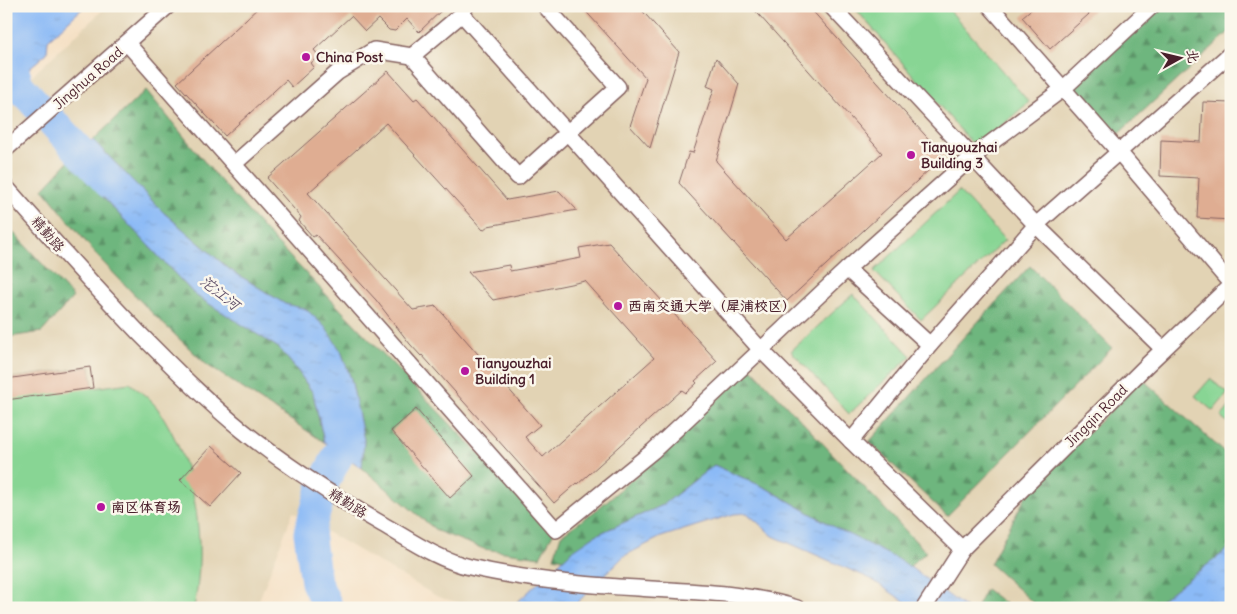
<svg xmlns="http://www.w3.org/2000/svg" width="1237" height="614" viewBox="0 0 1237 614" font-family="Delius,'LXGW WenKai TC',sans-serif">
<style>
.built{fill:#e2d3b4}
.grass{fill:#88d594;stroke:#697a60}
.forest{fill:url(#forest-firs);stroke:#5c6a54}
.water{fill:url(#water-ripples);stroke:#6a6c90}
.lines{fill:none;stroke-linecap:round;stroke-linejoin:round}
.river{stroke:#8bbaf6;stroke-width:31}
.building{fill:#dfad92}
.minor-casing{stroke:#866361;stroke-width:18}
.minor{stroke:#fff;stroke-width:15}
.poi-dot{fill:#b5179e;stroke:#fbf7ec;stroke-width:2}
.labels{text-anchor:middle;stroke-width:5;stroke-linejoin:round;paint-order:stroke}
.poi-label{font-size:14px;font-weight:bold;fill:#4a1f2b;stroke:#fbf7ec;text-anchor:start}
.street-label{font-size:14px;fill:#4a1f2b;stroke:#fbf7ec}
.water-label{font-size:15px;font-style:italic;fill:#5e4e68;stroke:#fbf7ec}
</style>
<defs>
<pattern id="forest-firs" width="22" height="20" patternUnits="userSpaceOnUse" patternTransform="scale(1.25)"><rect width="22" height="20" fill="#6eb67e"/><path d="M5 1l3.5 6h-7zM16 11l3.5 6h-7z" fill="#5c9367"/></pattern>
<pattern id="water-ripples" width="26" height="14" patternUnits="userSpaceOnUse" patternTransform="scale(1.25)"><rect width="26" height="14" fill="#8bbaf6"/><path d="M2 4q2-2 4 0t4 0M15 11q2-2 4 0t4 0" fill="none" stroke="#799fd3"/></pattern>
</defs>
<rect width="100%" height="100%" fill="#fbf7ec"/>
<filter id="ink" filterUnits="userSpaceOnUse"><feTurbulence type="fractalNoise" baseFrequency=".02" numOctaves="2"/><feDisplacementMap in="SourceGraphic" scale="10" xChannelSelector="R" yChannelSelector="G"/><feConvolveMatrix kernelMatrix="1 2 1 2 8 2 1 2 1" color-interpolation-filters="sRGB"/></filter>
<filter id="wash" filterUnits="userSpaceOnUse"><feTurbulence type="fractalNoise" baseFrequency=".0096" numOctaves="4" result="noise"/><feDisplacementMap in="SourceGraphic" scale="20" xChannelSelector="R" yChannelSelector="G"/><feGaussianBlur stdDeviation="1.12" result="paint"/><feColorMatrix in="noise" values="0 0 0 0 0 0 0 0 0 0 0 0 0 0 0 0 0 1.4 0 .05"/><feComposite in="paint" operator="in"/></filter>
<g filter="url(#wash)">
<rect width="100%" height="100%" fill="#f5e0c4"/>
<path class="built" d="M107,6H1231V608H478L438,597L293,512L256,608H6V100Z"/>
<g class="grass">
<path d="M853,6H946L1029,102L976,148Z"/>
<path d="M959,191L1005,240L921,320L874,271Z"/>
<path d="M853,294L911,356L849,414L791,351Z"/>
<path d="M90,367L93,388L130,383C139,391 151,399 158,409C196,464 207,543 194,608H6V379Z"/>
<path d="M1210,379L1228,393L1213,411L1195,396Z"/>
<path d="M1231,405V425L1221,417Z"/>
</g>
<g class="forest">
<path d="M1158,6H1231V30L1114,138L1069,88Z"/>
<path d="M146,90L212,171L271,237L554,532L540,557L484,549L437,531L362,468L364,440L351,379L341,351L306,309L285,304L229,269L163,212L93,140Z"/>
<path d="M69,161L195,295L279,348L297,370L313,393L324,442L207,365L153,314L99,258L43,189Z"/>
<path d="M10,229L73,297L42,332L9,337L6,319V232Z"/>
<path d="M1030,266L1112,348L947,516L869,442L961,340Z"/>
<path d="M751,368L926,552L909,567L836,528L766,488L714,465L663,505L594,536L564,559L554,557L561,535L594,512L636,476Z"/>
<path d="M1142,379L1231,458V547L1150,608H1039L990,564L1027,494Z"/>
<path d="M986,589L1011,608H976Z"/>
</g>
<g class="water">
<path d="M10,6H85L48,40L47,53L6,88V11Z"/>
<path d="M93,140L163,212L229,269L285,304L306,309L325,327L341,351L351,379L364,440L362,468L324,442L313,393L297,370L279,348L195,295L69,161Z"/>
<path d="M714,465L766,488L836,528L903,562L966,608H914L871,579L773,536L747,513L734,514L661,537L624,556L572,608H511L572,551L594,536L663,505Z"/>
<path d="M1231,547V608H1150Z"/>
</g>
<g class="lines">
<g class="river">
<path d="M43,6C16,30 4,50 19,86L109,183"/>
<path d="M328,608L316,582L309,533L324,482L343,446L339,412"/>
</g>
</g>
<g id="blocks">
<g class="building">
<path d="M260,6H446L419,32L407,19L395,31L389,30L378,19L365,31L351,16L314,50L319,56L311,63L314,67L292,87L286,80L225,136L177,83Z"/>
<path d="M581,6H638L679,52L650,148L630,126L646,78Z"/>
<path d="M751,6H808L944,156L787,301L679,183L689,152L693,153L714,89L707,86L716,58L739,84L716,161L786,239L882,153Z"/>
<path d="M1035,6H1098L1050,49L1022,17Z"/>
<path d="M388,71L414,100L417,98L507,200L559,191L577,210L488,226L483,230L386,123L308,193L413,310L436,306L540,425L525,437L543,457L654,358L585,281L493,300L468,272L509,265L510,271L581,258L579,248L609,243L717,361L695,381L697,383L686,393L682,390L578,484L577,483L554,503L422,355L421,356L410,344L376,300L316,235L313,237L299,221L301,217L267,178Z"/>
<path d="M1203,102L1231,103V220L1197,218L1199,178L1160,176L1161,140L1201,142Z"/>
<path d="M90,367L93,388L6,400V379Z"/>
<path d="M416,409L474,476L450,498L391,431Z"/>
<path d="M211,446L241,473L210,507L180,480Z"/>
</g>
</g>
</g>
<g filter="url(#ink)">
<use href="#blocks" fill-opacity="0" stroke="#866361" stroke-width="1"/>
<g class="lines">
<defs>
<g id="minor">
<path d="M831,6L1036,225L1163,349"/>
<path d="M990,6L1119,152L1231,284"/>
<path d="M462,14L761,350L851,441L962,549"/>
<path d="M127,43L556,530L653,451L847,269L972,157L1064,88L1152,6"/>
<path d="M412,56L518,177L618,87L545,6"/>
<path d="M6,149L168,6"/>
<path d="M234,164L338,72L374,50L412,56L462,14L466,6"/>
<path d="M6,187C49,236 93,285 139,333C172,366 205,400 242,430C285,465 333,496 382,524C410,540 438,560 470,567C525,580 583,585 638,588C691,592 746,592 797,608"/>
<path d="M847,269L930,345"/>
<path d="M851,441L930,345L1036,225L1231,53"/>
<path d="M924,608L962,549L1148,364L1231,285"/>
</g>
</defs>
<use href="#minor" class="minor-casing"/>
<use href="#minor" class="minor"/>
</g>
</g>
<g class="poi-dot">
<circle cx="306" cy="57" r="5"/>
<circle cx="911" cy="155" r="5"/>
<circle cx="618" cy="306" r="5"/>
<circle cx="465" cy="371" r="5"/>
<circle cx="101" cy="507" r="5"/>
</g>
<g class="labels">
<g class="poi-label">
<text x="316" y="62">China Post</text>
<text x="921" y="152">Tianyouzhai<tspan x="921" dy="16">Building 3</tspan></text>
<text x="628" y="311">西南交通大学（犀浦校区）</text>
<text x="475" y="368">Tianyouzhai<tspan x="475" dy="16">Building 1</tspan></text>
<text x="111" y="512">南区体育场</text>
</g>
<g class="street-label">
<text transform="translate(88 78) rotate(-41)" y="5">Jinghua Road</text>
<text transform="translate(48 234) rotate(49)" y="5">精勤路</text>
<text transform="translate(1096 416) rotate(-45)" y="5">Jingqin Road</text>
<text transform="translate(348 503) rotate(32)" y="5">精勤路</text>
</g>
<g class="water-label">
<text transform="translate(220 293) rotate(39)" y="5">沱江河</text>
</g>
</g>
<rect width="1237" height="614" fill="none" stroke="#fbf7ec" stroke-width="25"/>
<g transform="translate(1180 58) rotate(82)" stroke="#fbf7ec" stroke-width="4" paint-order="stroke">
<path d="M0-4L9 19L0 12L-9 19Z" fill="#4a1f2b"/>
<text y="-8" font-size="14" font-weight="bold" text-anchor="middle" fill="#4a1f2b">北</text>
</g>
</svg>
